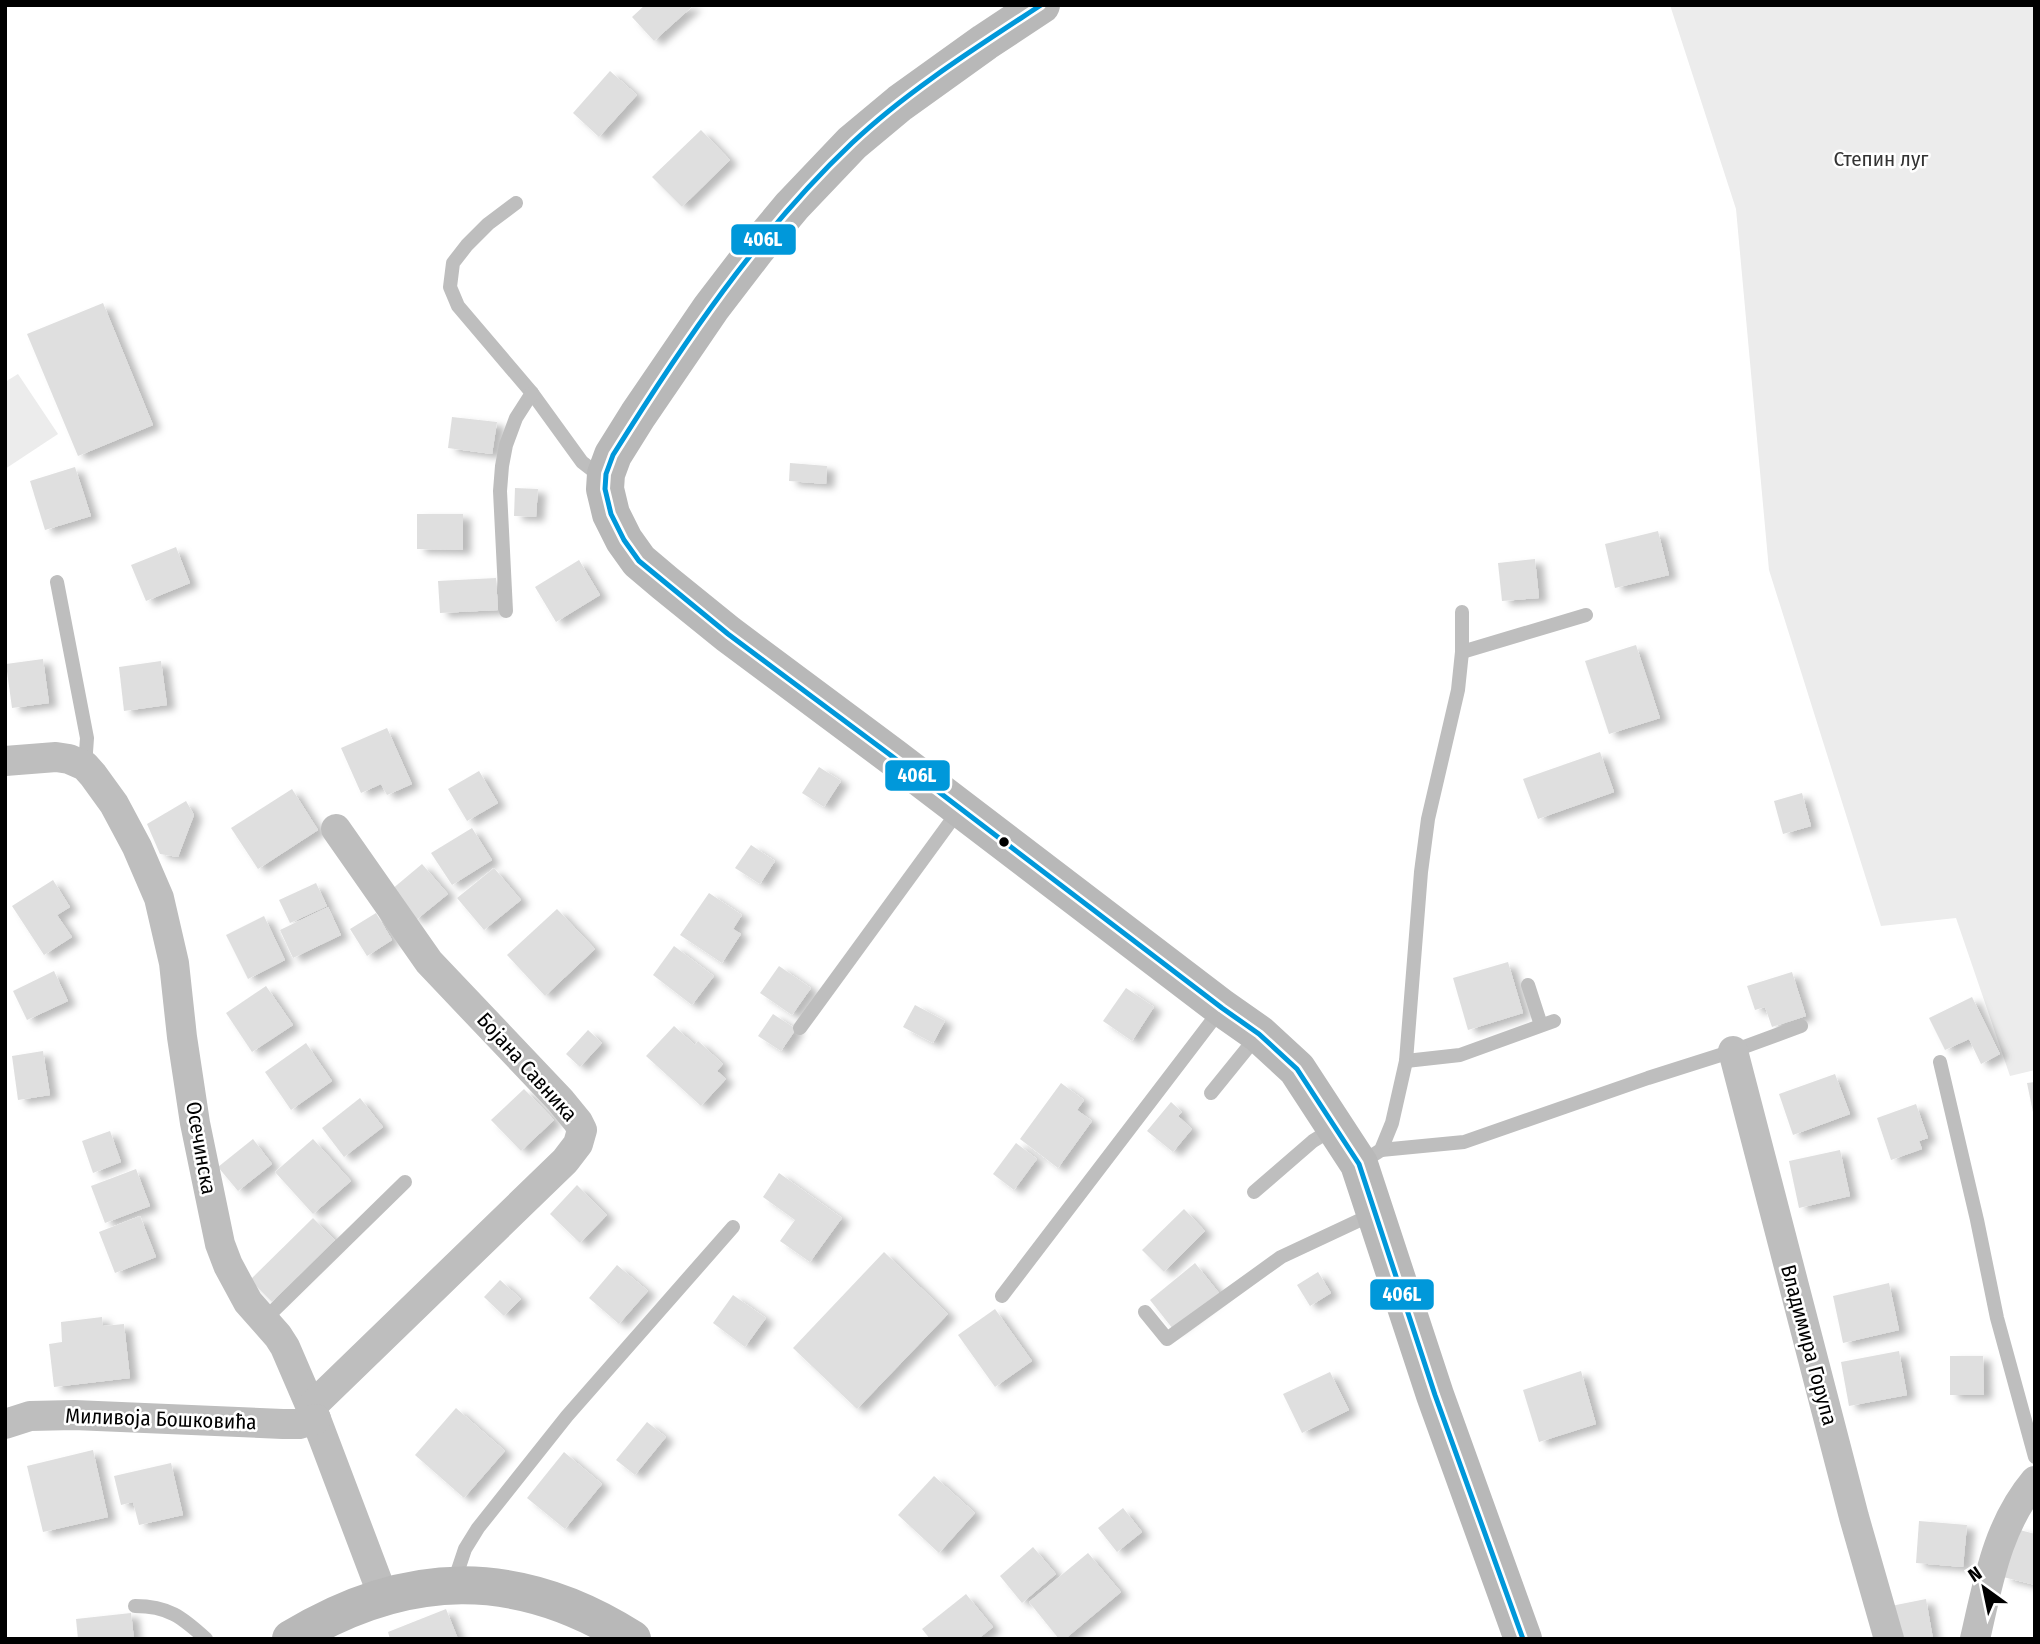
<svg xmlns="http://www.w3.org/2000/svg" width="2040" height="1644" viewBox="0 0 2040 1644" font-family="'Fira Sans Condensed',sans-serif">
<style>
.green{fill:#ececec}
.building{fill:#dfdfdf;filter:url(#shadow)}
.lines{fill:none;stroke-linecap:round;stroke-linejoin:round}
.lane{stroke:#bebebe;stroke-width:14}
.street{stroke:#bebebe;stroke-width:30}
.secondary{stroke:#b8b8b8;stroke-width:38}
.bus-1-casing{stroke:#fff;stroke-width:10}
.bus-1{stroke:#0098da;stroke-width:5}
.bus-dot{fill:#000;stroke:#fff;stroke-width:2.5}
.labels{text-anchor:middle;stroke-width:5;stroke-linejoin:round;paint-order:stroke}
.park-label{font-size:21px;fill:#333;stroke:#fff}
.street-label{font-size:21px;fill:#000;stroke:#fff}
.line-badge{stroke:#fff;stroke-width:2.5}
.badge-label{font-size:19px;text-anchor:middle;font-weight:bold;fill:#fff}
</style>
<defs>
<filter id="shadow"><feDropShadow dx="8" dy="4.5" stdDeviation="3.5" flood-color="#0004"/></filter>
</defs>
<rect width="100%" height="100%" fill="#fff"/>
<g class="green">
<path d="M1670,5H2035V1070L2010,1076L1956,918L1881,926L1769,570L1736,209Z"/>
<path d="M18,374L58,434L5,469V382Z"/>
</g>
<g class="building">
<path d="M645,5H694L654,41L632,17Z"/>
<path d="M610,71L637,95L599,137L573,113Z"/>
<path d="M701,130L730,160L682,207L652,177Z"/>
<path d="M103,303L153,425L78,456L27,334Z"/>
<path d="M452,417L497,422L492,454L448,448Z"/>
<path d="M790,463L827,466L826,484L789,481Z"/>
<path d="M75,467L91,516L45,530L30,481Z"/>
<path d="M515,488L538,489L536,517L514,516Z"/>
<path d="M417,514H463V550L417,549Z"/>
<path d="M1658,531L1669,575L1615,588L1605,544Z"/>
<path d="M176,547L190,583L146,601L131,565Z"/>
<path d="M1535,559L1539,598L1502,601L1498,563Z"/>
<path d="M579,560L600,595L556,622L535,587Z"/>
<path d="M496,578L498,610L440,613L438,581Z"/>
<path d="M1636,645L1660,718L1609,734L1585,661Z"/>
<path d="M43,659L49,703L12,708L6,664Z"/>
<path d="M161,661L167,705L124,711L119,667Z"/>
<path d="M387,728L412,784L387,795L381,784L361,793L341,748Z"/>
<path d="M1600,752L1614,792L1538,819L1523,779Z"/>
<path d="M819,767L841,781L824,807L802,793Z"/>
<path d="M479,771L498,803L467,821L448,789Z"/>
<path d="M292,789L318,830L258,869L231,828Z"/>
<path d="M1802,793L1811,826L1783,834L1774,801Z"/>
<path d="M186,801L194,815L178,857L160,854L147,824Z"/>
<path d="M472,828L492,860L452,885L431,853Z"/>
<path d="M751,845L775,861L760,884L735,868Z"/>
<path d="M422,864L448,894L416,920L391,890Z"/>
<path d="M494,868L521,900L484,930L457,898Z"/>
<path d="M53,880L70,907L57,915L72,937L44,955L12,906Z"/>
<path d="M316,883L327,906L290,923L279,900Z"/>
<path d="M709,893L742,915L733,929L741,934L722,963L680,935Z"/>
<path d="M328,907L341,935L293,958L280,930Z"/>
<path d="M557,909L595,949L545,996L507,955Z"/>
<path d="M376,913L392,940L367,956L350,929Z"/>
<path d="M264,916L285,960L248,979L226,935Z"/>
<path d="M674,946L714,976L692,1005L653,975Z"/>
<path d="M1508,962L1523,1013L1468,1030L1453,978Z"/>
<path d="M779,966L811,988L792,1015L760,993Z"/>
<path d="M54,971L68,1001L27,1020L13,991Z"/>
<path d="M1792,972L1806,1016L1772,1027L1765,1007L1755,1010L1747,986Z"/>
<path d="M266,986L293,1025L252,1052L226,1013Z"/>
<path d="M1126,988L1154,1007L1132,1041L1103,1021Z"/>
<path d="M1972,997L2000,1054L1981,1064L1969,1039L1945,1050L1929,1018Z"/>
<path d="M915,1005L945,1021L933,1043L903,1027Z"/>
<path d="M773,1014L796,1029L781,1051L758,1036Z"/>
<path d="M674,1026L695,1045L698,1041L723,1064L717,1071L726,1079L701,1106L646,1056Z"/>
<path d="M588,1030L602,1043L580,1067L566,1054Z"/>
<path d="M306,1043L332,1081L291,1110L265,1072Z"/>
<path d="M43,1051L50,1095L18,1100L12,1056Z"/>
<path d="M1835,1074L1850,1114L1793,1135L1779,1094Z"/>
<path d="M2035,1082V1117H2034L2027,1083Z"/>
<path d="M1061,1083L1084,1100L1077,1110L1092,1121L1058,1168L1020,1139Z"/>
<path d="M524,1089L554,1120L521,1151L491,1120Z"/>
<path d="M360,1098L383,1127L344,1157L322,1128Z"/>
<path d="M1171,1102L1182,1112L1178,1116L1192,1129L1173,1152L1147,1131Z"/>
<path d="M1916,1104L1928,1138L1919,1141L1922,1149L1891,1160L1877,1118Z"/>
<path d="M110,1131L121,1162L93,1173L82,1141Z"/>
<path d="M253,1139L272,1164L238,1191L218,1167Z"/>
<path d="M313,1139L351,1181L313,1214L275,1172Z"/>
<path d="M1016,1143L1037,1159L1014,1190L993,1174Z"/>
<path d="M1840,1150L1850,1196L1799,1208L1789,1161Z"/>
<path d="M136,1169L150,1206L105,1223L91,1186Z"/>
<path d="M779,1173L842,1218L810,1262L780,1241L795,1220L763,1197Z"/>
<path d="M577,1185L607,1215L580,1243L550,1214Z"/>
<path d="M1184,1209L1205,1231L1164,1272L1142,1250Z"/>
<path d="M140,1216L156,1257L115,1273L99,1232Z"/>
<path d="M313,1218L335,1240L272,1302L250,1280Z"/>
<path d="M884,1252L948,1314L857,1409L793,1348Z"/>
<path d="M1195,1263L1219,1293L1173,1329L1150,1300Z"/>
<path d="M617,1265L648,1291L619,1324L589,1298Z"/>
<path d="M1318,1272L1331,1293L1310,1306L1297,1285Z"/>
<path d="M500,1280L521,1299L504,1316L484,1297Z"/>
<path d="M1889,1283L1899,1330L1843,1343L1833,1296Z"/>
<path d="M733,1295L766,1318L745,1347L713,1323Z"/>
<path d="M995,1309L1032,1361L995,1387L958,1335Z"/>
<path d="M102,1317L103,1326L124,1324L130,1378L54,1387L49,1344L62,1342L61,1322Z"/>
<path d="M1899,1351L1907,1395L1849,1406L1841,1362Z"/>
<path d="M1950,1356H1983L1984,1395H1950Z"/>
<path d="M1581,1371L1596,1424L1539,1442L1523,1390Z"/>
<path d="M1330,1372L1349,1410L1302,1433L1283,1394Z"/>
<path d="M456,1408L505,1451L464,1498L415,1455Z"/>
<path d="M647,1422L666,1437L635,1475L616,1460Z"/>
<path d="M93,1450L108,1517L43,1532L27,1466Z"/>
<path d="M564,1452L602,1484L565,1529L527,1498Z"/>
<path d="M171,1463L183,1515L139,1525L133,1502L121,1505L114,1476Z"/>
<path d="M934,1476L975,1513L939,1553L898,1515Z"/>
<path d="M1123,1508L1142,1532L1117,1552L1098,1528Z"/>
<path d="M1919,1521L1967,1525L1963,1567L1916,1563Z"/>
<path d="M2016,1529L2035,1534V1585L2003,1577Z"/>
<path d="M1033,1547L1056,1574L1022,1603L1000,1576Z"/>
<path d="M1088,1553L1121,1592L1065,1639H1059L1029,1602Z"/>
<path d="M966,1594L993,1627L978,1639H930L922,1629Z"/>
<path d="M1926,1599L1933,1639H1897L1891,1606Z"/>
<path d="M446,1609L458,1639H390L388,1632Z"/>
<path d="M131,1613L134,1639H78L76,1619Z"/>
</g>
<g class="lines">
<g class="lane">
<path d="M516,203L488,224L467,245L453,263L450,287L458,306L532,393L582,462L591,469L603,473"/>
<path d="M57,582L87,738L85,766"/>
<path d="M506,611L500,491L502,466L506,445L516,418L532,393"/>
<path d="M1462,652L1586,615"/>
<path d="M1528,985L1541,1025"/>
<path d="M800,1028L959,810"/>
<path d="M1406,1061L1460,1055L1554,1021"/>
<path d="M1940,1062L1977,1220L1997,1318L2035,1457"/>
<path d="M1211,1093L1258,1035"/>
<path d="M1381,1150L1464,1142L1648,1078L1733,1051L1801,1026"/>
<path d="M1359,1164L1381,1150L1392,1123L1406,1061L1421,872L1428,819L1458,690L1462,652V612"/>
<path d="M1254,1192L1313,1141L1334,1128"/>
<path d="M1002,1296L1221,1009"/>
<path d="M1145,1312L1167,1339L1281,1257L1375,1213"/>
<path d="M264,1320L405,1182"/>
<path d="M454,1582L465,1549L478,1528L567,1416L733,1227"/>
<path d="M135,1606C168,1606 182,1617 206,1639"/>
</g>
<g class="street">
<path d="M5,761L56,757L69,759L85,766L93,775L114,804L137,847L159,898L174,963L182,1037L195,1123L220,1244L228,1265L248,1302L278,1336L285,1347L316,1419L383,1596"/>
<path d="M1733,1051L1854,1517L1889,1639"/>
<path d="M311,1407L565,1161L578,1144L582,1130L578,1122L560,1100L429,962L336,829"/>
<path d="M5,1424L30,1416L74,1415L283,1424H299L316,1419"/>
<path d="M1975,1639C1988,1583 1997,1526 2035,1481"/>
</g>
<g class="secondary">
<path d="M1041,5L985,42L900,103L852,143L792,206L757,248L711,308L638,415L613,455L606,474L605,489L611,514L624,540L639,561L665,583L728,634L893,757L1222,1008L1259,1034L1297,1069L1359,1164L1435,1395L1523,1639"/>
<path d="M291,1639C406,1569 517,1566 632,1639"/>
</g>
<defs>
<path id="bus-1" d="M1041,5C977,47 907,91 852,143C757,233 682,345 613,455L606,474L605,489L611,514L624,540L639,561L728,634L893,757L1222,1008L1259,1034L1297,1069L1359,1164L1435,1395L1523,1639"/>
</defs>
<use href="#bus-1" class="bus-1-casing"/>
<use href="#bus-1" class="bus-1"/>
</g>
<circle class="bus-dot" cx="1004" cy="842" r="6"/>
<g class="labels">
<g class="park-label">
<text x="1881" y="166">Степин луг</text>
</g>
<g class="street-label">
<text transform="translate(527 1067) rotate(48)" y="7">Бојана Савника</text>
<text transform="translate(201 1148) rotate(80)" y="7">Осечинска</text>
<text transform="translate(1809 1345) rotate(75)" y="7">Владимира Горупа</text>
<text transform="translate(161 1419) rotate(2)" y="7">Миливоја Бошковића</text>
</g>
</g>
<g class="line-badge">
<rect x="730" y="223" width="67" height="33" rx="7" fill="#0098da"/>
<rect x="884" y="759" width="67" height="33" rx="7" fill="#0098da"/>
<rect x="1369" y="1278" width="66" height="33" rx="7" fill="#0098da"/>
</g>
<g class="badge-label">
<text x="763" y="246">406L</text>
<text x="917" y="782">406L</text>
<text x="1402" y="1301">406L</text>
</g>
<rect width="2040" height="1644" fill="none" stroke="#000000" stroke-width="14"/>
<g transform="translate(1984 1588) rotate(327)" stroke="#ffffff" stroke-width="5" paint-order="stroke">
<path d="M0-5L12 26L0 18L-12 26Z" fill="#000000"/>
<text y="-10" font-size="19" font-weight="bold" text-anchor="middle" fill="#000000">N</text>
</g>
</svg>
